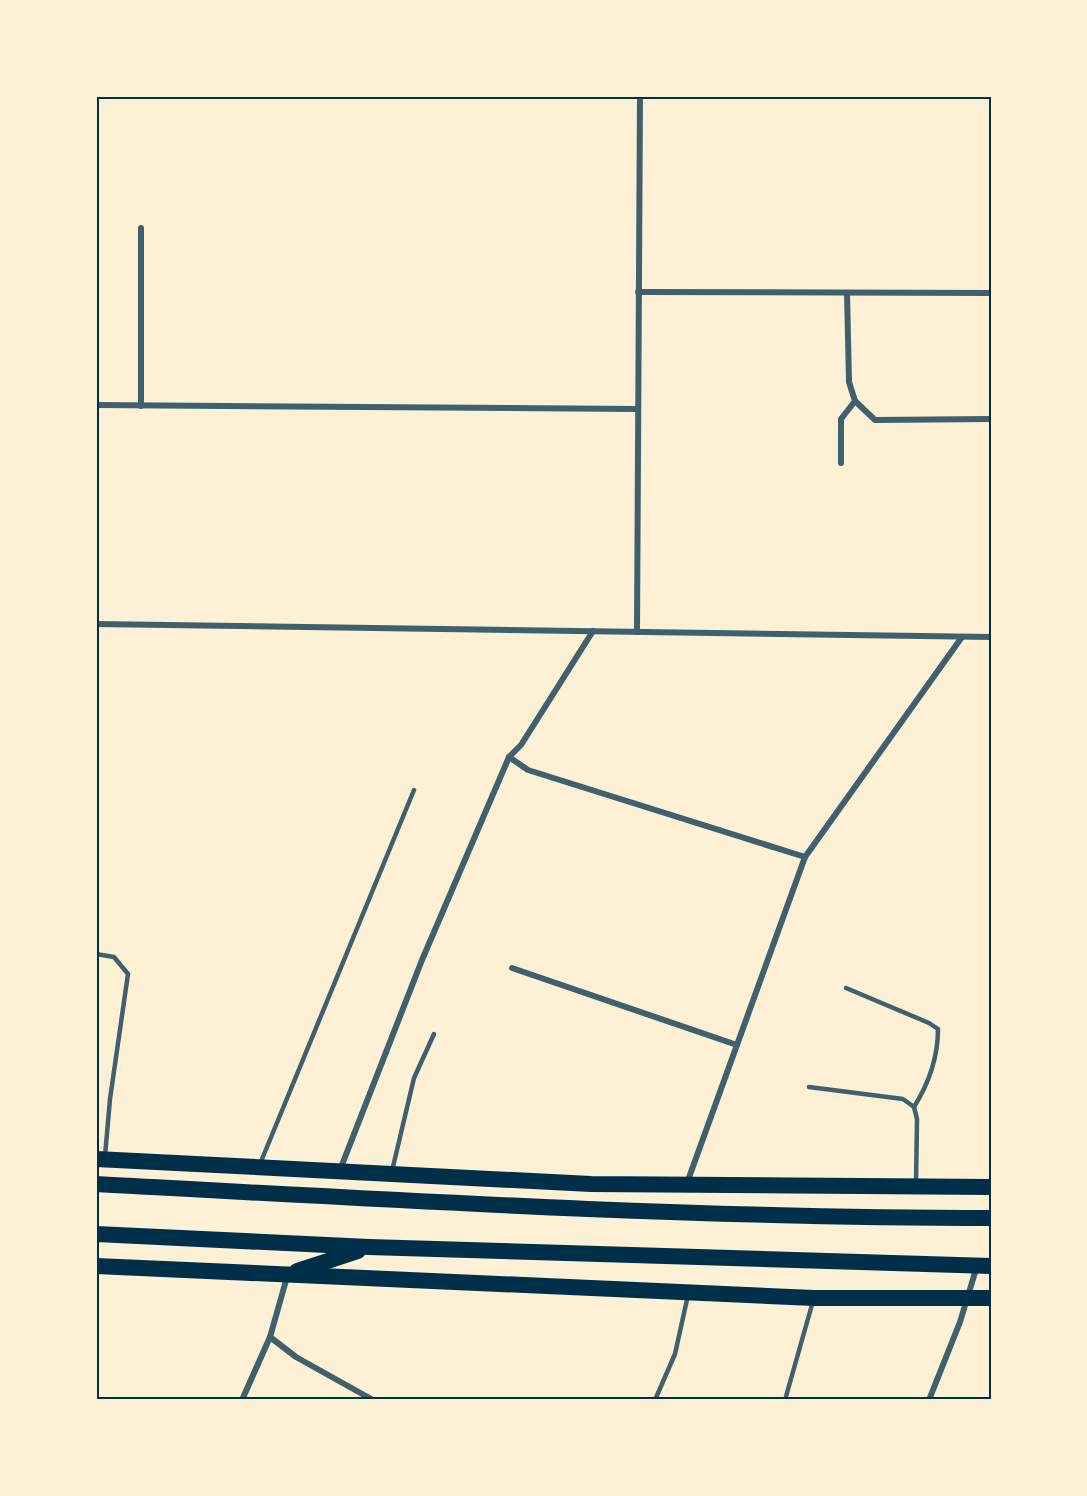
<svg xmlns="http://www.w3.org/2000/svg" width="1087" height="1496" viewBox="0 0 1087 1496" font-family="Quicksand,sans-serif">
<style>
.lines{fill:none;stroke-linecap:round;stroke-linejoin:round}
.service{stroke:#3f606c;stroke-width:4.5}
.minor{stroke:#3f606c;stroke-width:6}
.trunk{stroke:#003049;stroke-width:16}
.neatline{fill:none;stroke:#003049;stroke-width:2}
</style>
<rect width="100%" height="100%" fill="#fdf0d5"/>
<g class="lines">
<g class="service">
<path d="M96,954L114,957L128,974L110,1099L105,1156"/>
<path d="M846,988L929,1023L938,1029C938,1058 929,1083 914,1107"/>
<path d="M809,1087L903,1099L914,1107L917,1119L916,1184"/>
<path d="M260,1164L414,790"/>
<path d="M392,1171L414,1078L434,1034"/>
<path d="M655,1400L675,1354L688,1295"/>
<path d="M785,1400L813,1301"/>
</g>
<g class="minor">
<path d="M141,228V406"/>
<path d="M638,292L991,293"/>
<path d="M847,293L849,382L855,401L875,420L991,419"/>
<path d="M96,405L637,409"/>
<path d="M841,463V419L855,401"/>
<path d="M96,624L991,637"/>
<path d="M593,631L521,745L509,757L528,770L805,857"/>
<path d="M637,632L640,96"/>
<path d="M512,968L737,1045"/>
<path d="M340,1170L422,960L509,757"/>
<path d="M687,1183L805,857L962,637"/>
<path d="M270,1337L296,1357L373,1400"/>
<path d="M242,1400L270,1337L287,1277"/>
<path d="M929,1400L960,1322L977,1266"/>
</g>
<g class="trunk">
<path d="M96,1159L591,1184L991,1187"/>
<path d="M96,1184C394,1200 692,1218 991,1218"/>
<path d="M96,1234L369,1247L991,1266"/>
<path d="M96,1266L814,1298H991"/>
<path d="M297,1271L358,1251"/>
</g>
</g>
<rect width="1087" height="1496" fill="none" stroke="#fdf0d5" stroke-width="195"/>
<rect x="98" y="98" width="892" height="1300" class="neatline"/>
</svg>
